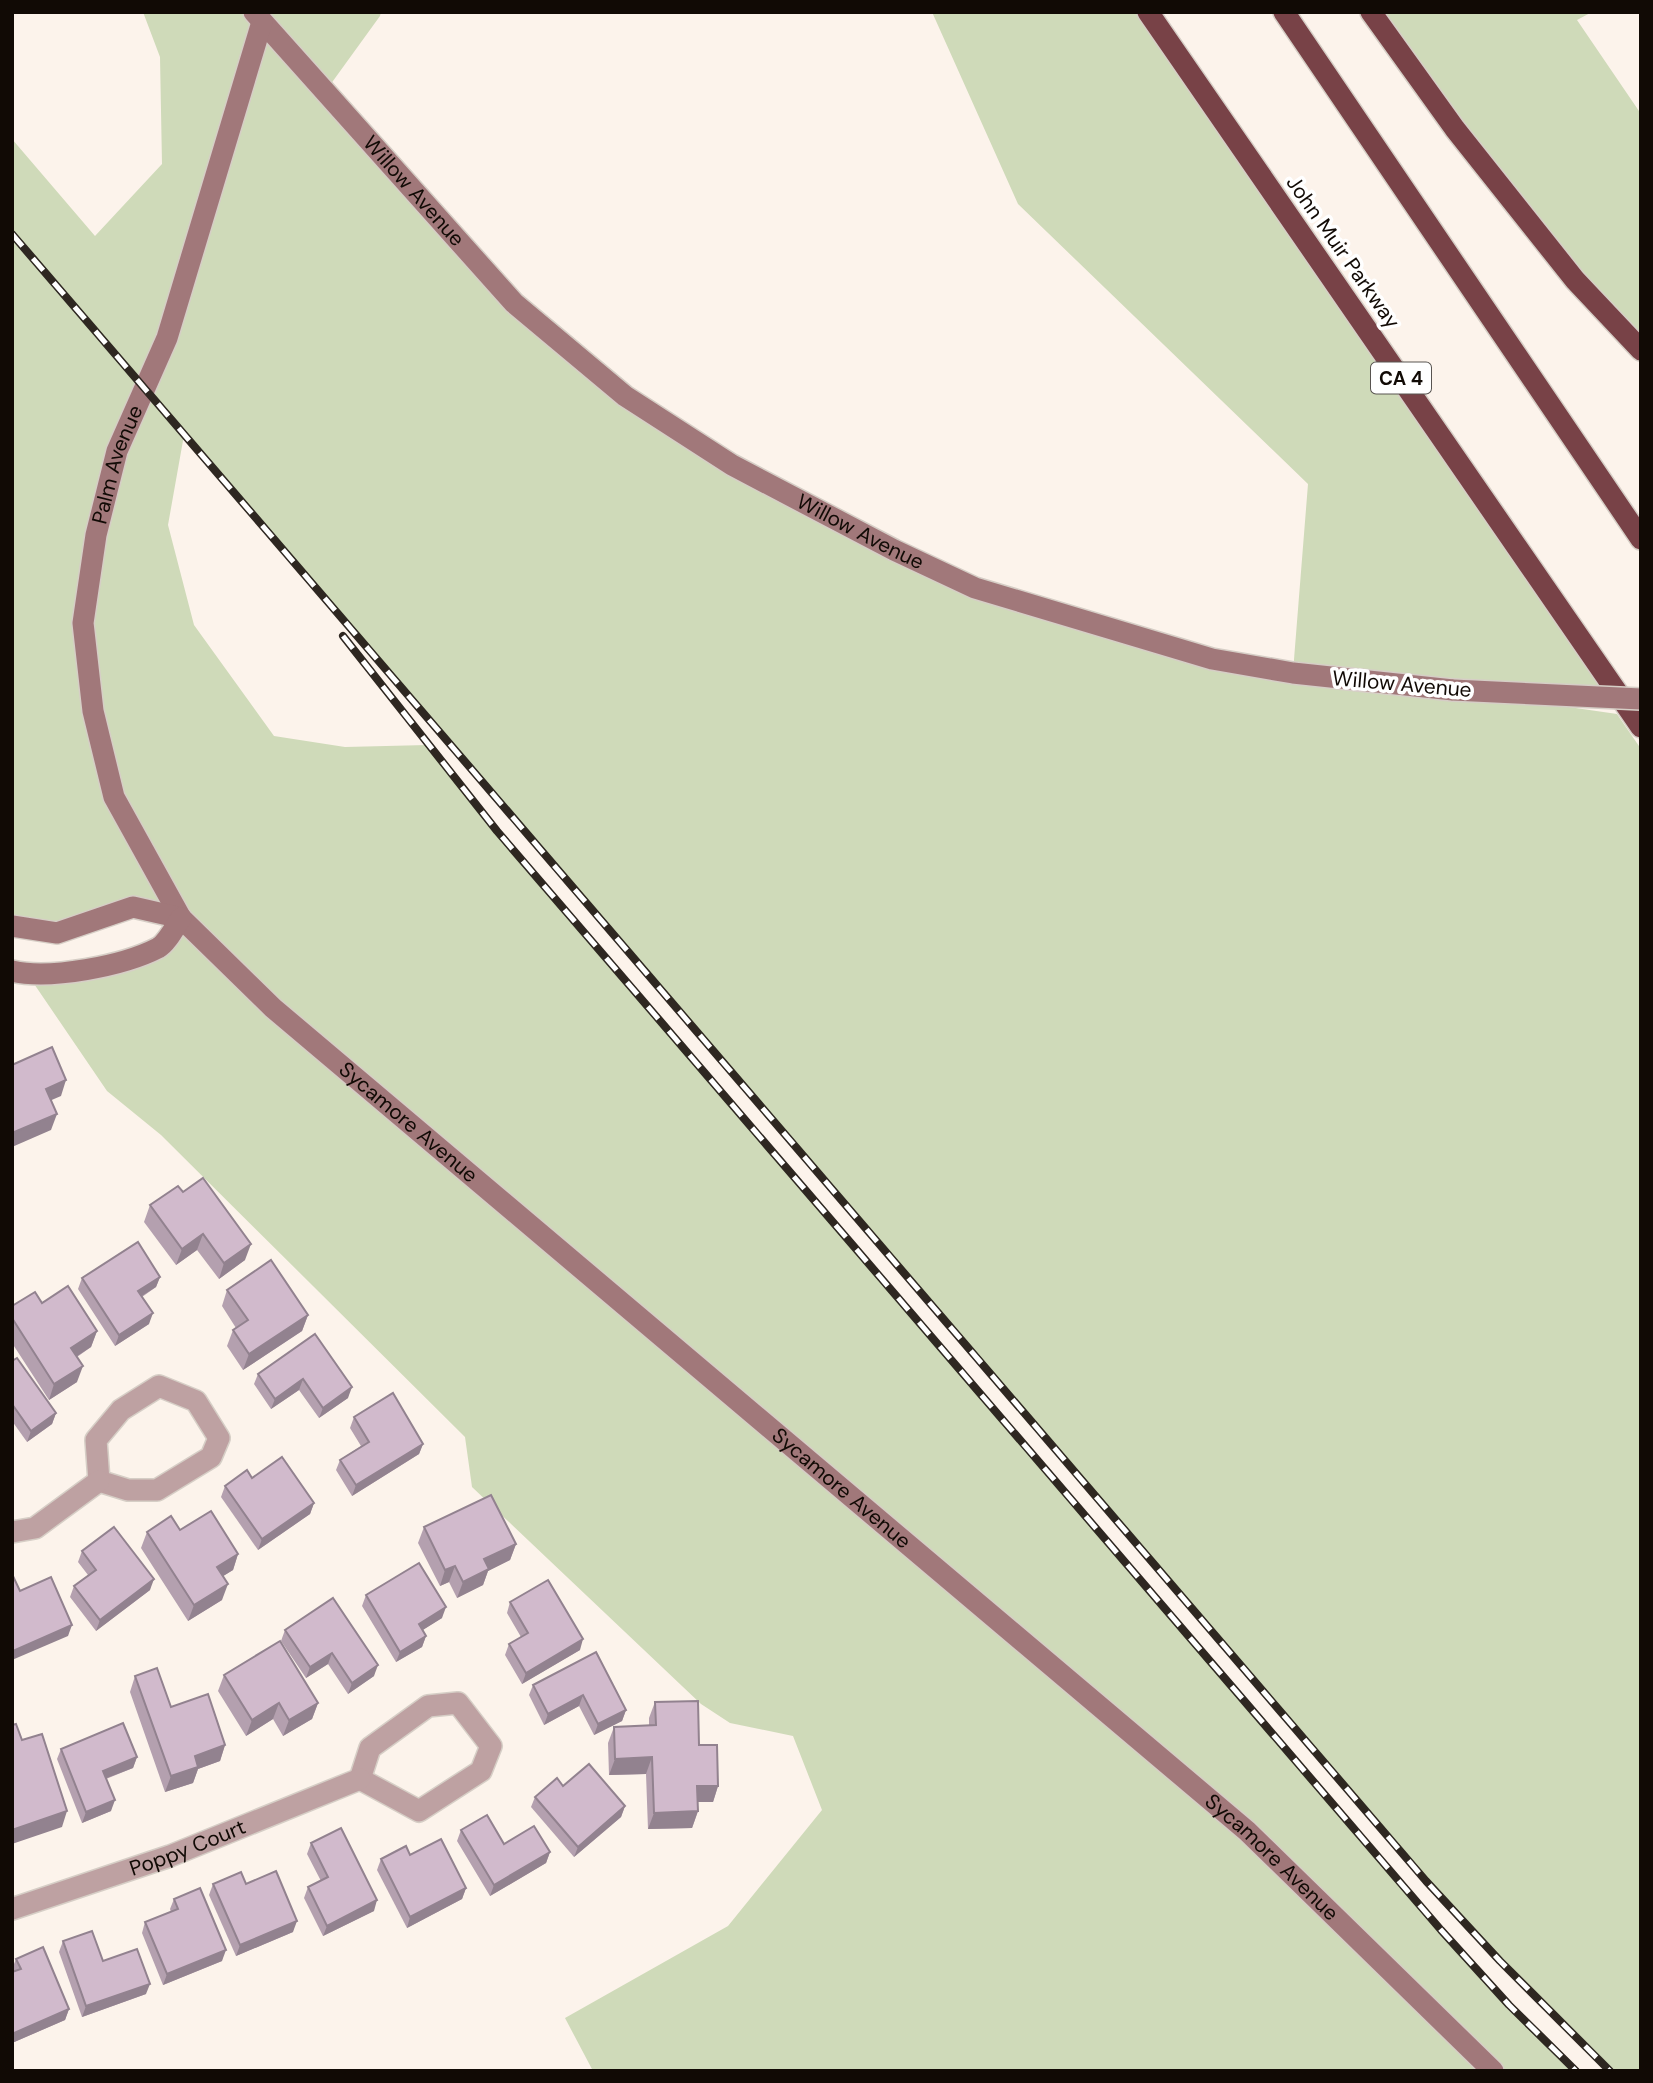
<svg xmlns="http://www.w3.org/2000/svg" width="1653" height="2083" viewBox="0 0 1653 2083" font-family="'DM Sans',sans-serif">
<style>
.green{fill:#cfdab9}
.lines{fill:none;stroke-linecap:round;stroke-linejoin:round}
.street-casing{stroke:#d6cec6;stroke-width:24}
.secondary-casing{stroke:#d6cec6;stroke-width:24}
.highway-casing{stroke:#d6cec6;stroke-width:24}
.street{stroke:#bea1a2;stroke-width:21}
.secondary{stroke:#a1787a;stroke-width:21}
.highway{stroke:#784247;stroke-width:21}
.rail-casing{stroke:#2e2721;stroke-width:8}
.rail{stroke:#fff;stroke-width:5;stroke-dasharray:16;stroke-linecap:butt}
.secondary-bridge-casing{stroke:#d6cec6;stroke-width:24;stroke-linecap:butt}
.secondary-bridge{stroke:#a1787a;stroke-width:21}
.wall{fill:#b4a0af}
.shaded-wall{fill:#92828f}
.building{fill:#d1bacc;stroke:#92828f;stroke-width:2}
.labels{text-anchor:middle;stroke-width:7;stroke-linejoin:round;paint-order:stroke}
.shield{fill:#fff;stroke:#585450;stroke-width:2}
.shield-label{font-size:19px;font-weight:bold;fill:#110a05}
.street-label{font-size:21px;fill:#110a05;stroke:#fff}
</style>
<rect width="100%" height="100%" fill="#fcf3eb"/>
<g class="green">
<path d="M143,12H381L380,16L325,92L514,303L625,396L975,588L1293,672L1308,484L1018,204L932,12H1142L1616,690L1460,691L1617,714L1641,749V2071H1610L1500,1961L1426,1881L184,435L168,525L194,625L274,736L345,747L427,745L497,831L1441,1930L1509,2005L1576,2071H593L565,2018L728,1926L822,1810L793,1736L730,1723L701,1704L472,1487L465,1437L161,1135L107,1091L28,975L160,947L181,918L133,907L57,933L12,926V139L95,236L162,164L160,57Z"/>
<path d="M1371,12H1592L1577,20L1641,114V350Z"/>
</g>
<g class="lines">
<defs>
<g id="street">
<path d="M159,1386L196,1401L219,1438L211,1457L157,1490H128L99,1481L96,1440L121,1410Z"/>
<path d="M12,1532L35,1528L99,1481"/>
<path d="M458,1703L491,1746L481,1771L419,1811L360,1779L370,1748L428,1706Z"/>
<path id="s1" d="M12,1909L170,1856L360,1779"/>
</g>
<g id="secondary">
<path id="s2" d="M254,12L514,303L625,396L732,465L894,550L975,588L1212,659L1293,673L1453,690"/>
<path id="s3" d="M181,918L114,797L93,711L83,623L96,535L117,451L167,338L262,22"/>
<path id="s4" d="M12,926L57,933L133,907L181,918L273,1008L1247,1831L1493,2071"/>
<path d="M12,971C50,980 123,966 158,948C167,943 175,927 181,918"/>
</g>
<g id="highway">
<path d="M1148,12L1641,727"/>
<path d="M1284,12L1641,539"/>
<path d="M1371,12L1455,129L1575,280L1641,350"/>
</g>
</defs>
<use href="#street" class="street-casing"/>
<use href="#secondary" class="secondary-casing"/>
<use href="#highway" class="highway-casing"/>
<use href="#street" class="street"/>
<use href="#secondary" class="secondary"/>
<use href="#highway" class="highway"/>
<defs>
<g id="rail">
<path d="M12,234L1426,1881L1500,1961L1610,2071"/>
<path d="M343,636L497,831L1441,1930L1509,2005L1576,2071"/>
</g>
</defs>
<use href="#rail" class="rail-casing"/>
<use href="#rail" class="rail"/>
<defs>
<path id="secondary-bridge" d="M1453,690L1641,699"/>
</defs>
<use href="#secondary-bridge" class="secondary-bridge-casing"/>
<use href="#secondary-bridge" class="secondary-bridge"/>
</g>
<g class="wall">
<path d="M183,1192L245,1260L219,1279L197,1250L176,1265L144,1222L150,1205Z"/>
<path d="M160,1277L156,1287L142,1297L149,1324L115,1346L78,1289L82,1278Z"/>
<path d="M227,1290L308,1315L302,1331L243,1370L227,1346L233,1330L236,1328L222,1306Z"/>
<path d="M42,1303L97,1331L91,1347L77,1357V1382L49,1400L12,1343V1306Z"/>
<path d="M315,1334L348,1398L319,1418L299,1390L271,1409L254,1384L258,1374Z"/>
<path d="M12,1361L56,1413L52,1424L27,1442L12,1421Z"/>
<path d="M354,1417L423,1444L419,1454L352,1496L336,1470L340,1460L361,1446L350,1428Z"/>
<path d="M252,1478L314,1503L310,1514L258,1550L221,1497L225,1486Z"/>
<path d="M424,1527L516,1544L510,1560L488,1571L483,1585L457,1598L449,1582L440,1586L418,1543Z"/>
<path d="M180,1530L238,1554L233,1570L223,1576L222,1600L188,1621L141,1548L147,1532Z"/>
<path d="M82,1551L150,1590L96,1631L70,1597L74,1586L88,1575L78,1562Z"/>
<path d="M366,1595L442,1618L422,1630L426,1636L422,1647L396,1662L362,1606Z"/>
<path d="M333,1598L374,1676L348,1694L328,1664L306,1678L281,1641L285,1630Z"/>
<path d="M510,1602L580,1650L522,1684L505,1655L509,1644L521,1637L507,1613Z"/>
<path d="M596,1652L626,1710L622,1721L594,1735L579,1706L544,1725L529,1695L533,1685Z"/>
<path d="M224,1675L318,1703L312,1719L283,1736L273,1719L246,1736L218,1691Z"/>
<path d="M135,1676L171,1707L225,1745L220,1761L198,1769L193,1783L165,1792L130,1692Z"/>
<path d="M655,1702L699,1745L718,1786L713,1802H697L698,1811L692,1828L648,1829L646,1774L609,1775L608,1743L614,1727L649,1725V1718Z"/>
<path d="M61,1749L137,1757L133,1768L106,1779L111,1811L82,1823L57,1759Z"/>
<path d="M563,1786L625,1806L621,1817L574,1857L531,1807L535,1797Z"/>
<path d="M461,1830L504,1844L550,1852L546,1863L490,1896L457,1841Z"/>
<path d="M311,1843L374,1911L323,1936L304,1898L308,1887L321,1881L307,1854Z"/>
<path d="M410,1855L466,1888L462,1899L407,1928L377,1870L381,1859Z"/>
<path d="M213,1884H246L293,1932L236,1956L209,1895Z"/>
<path d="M174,1899L222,1961L163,1985L142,1933L145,1922L171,1912L170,1909Z"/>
<path d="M63,1941L103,1961L146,1994L82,2017L59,1952Z"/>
<path d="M16,1959L69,2009L65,2020L12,2043V1972H13L12,1969Z"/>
</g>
<g class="shaded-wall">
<path d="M66,1080L61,1096L40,1105L46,1089Z"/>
<path d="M57,1114L51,1130L12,1147V1133Z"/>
<path d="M203,1234L197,1250L176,1265L182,1249Z"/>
<path d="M251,1244L245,1260L219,1279L224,1263Z"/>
<path d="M160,1277L156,1287L134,1301L138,1291Z"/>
<path d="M153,1313L149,1324L115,1346L119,1335Z"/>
<path d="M308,1315L302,1331L243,1370L249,1354Z"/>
<path d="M97,1331L91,1347L65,1364L71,1348Z"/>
<path d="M83,1366L77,1382L49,1400L54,1384Z"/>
<path d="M303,1379L299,1390L271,1409L275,1399Z"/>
<path d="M352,1387L348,1398L319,1418L323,1408Z"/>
<path d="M56,1413L52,1424L27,1442L31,1431Z"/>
<path d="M423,1444L419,1454L352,1496L356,1485Z"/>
<path d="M314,1503L310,1514L258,1550L262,1539Z"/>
<path d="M516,1544L510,1560L488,1571L483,1585L457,1598L463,1582L484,1559Z"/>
<path d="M238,1554L233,1570L212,1583L217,1567Z"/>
<path d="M455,1566L449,1582L440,1586L445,1570Z"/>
<path d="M154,1579L150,1590L96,1631L100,1620Z"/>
<path d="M228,1584L222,1600L188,1621L194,1605Z"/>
<path d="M446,1607L442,1618L415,1635L419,1624Z"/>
<path d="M72,1625L68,1636L12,1660L13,1651Z"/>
<path d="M426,1636L422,1647L396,1662L400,1652Z"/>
<path d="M583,1639L580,1650L522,1684L526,1673Z"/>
<path d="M332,1653L328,1664L306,1678L310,1667Z"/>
<path d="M378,1665L374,1676L348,1694L352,1683Z"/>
<path d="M583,1695L579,1706L544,1725L548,1714Z"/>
<path d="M279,1703L273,1719L246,1736L252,1720Z"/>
<path d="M318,1703L312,1719L283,1736L289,1720Z"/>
<path d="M626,1710L622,1721L594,1735L598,1724Z"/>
<path d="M225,1745L220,1761L198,1769L193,1783L165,1792L171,1776L195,1756Z"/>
<path d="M137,1757L133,1768L99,1781L103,1771Z"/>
<path d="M652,1757L646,1774L609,1775L615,1759Z"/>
<path d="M697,1786H718L713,1802H691Z"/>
<path d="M115,1800L111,1811L82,1823L86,1812Z"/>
<path d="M625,1806L621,1817L574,1857L578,1847Z"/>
<path d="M67,1811L62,1827L12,1844V1830Z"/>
<path d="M698,1811L692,1828L648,1829L654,1813Z"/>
<path d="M550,1852L546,1863L490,1896L494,1885Z"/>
<path d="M466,1888L462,1899L407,1928L410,1917Z"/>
<path d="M377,1900L374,1911L323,1936L327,1926Z"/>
<path d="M297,1921L293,1932L236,1956L240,1945Z"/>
<path d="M226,1950L222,1961L163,1985L167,1974Z"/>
<path d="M150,1984L146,1994L82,2017L86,2006Z"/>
<path d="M69,2009L65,2020L12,2043V2034Z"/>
</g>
<g class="building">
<path d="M52,1047L66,1080L46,1089L57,1114L12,1133V1065Z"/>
<path d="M203,1178L251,1244L224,1263L203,1234L182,1249L150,1205L178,1186L183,1192Z"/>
<path d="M138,1242L160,1277L138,1291L153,1313L119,1335L82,1278Z"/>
<path d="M271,1260L308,1315L249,1354L233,1330L248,1320L227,1290Z"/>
<path d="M68,1286L97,1331L71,1348L83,1366L54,1384L12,1318V1306L35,1292L42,1303Z"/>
<path d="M315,1334L352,1387L323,1408L303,1379L275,1399L258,1374Z"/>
<path d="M17,1358L56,1413L31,1431L12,1404V1361Z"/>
<path d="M393,1393L423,1444L356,1485L340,1460L369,1442L354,1417Z"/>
<path d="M282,1457L314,1503L262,1539L225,1486L247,1470L252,1478Z"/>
<path d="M491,1495L516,1544L484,1559L489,1569L463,1582L455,1566L445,1570L424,1527Z"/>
<path d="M211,1511L238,1554L217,1567L228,1584L194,1605L147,1532L171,1516L180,1530Z"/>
<path d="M114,1527L154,1579L100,1620L74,1586L96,1570L82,1551Z"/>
<path d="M419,1563L446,1607L419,1624L426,1636L400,1652L366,1595Z"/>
<path d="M12,1574L20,1591L51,1577L72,1625L13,1651Z"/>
<path d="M548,1580L583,1639L526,1673L509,1644L528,1633L510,1602Z"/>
<path d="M333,1598L378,1665L352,1683L332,1653L310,1667L285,1630Z"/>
<path d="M280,1641L318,1703L289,1720L279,1703L252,1720L224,1675Z"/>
<path d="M596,1652L626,1710L598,1724L583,1695L548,1714L533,1685Z"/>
<path d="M157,1668L171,1707L208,1694L225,1745L195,1756L198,1767L171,1776L135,1676Z"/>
<path d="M698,1701L699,1745H717L718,1786H697L698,1811L654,1813L652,1757L615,1759L614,1727L656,1725L655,1702Z"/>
<path d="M123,1723L137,1757L103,1771L115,1800L86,1812L61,1749Z"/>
<path d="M16,1724L22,1740L42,1734L67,1811L12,1830V1725Z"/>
<path d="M589,1764L625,1806L578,1847L535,1797L557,1778L563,1786Z"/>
<path d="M487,1815L504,1844L534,1826L550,1852L494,1885L461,1830Z"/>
<path d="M341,1828L377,1900L327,1926L308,1887L328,1877L311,1843Z"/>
<path d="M441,1839L466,1888L410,1917L381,1859L406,1846L410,1855Z"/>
<path d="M276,1871L297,1921L240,1945L213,1884L241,1872L246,1884Z"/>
<path d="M200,1888L226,1950L167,1974L145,1922L178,1909L174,1899Z"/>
<path d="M92,1931L103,1961L137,1949L150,1984L86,2006L63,1941Z"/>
<path d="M43,1947L69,2009L12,2034V1972L21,1969L16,1959Z"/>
</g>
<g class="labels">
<rect class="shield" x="1371" y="362.5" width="60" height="31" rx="5"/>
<g class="shield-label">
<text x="1401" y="385">CA 4</text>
</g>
<g class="street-label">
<text dy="7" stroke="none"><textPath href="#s2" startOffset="240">Willow Avenue</textPath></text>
<text transform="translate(1343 252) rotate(55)" y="7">John Muir Parkway</text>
<text dy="7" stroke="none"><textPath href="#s3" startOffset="478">Palm Avenue</textPath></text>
<text dy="7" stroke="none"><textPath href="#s2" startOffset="807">Willow Avenue</textPath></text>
<text transform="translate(1402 684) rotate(5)" y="7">Willow Avenue</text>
<text dy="7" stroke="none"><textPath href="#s4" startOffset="481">Sycamore Avenue</textPath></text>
<text dy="7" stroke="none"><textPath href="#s4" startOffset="1048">Sycamore Avenue</textPath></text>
<text dy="7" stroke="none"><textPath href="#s1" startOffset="186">Poppy Court</textPath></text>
<text dy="7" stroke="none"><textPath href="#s4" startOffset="1615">Sycamore Avenue</textPath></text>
</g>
</g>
<rect width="1653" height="2083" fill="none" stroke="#110a05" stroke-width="28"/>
</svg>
